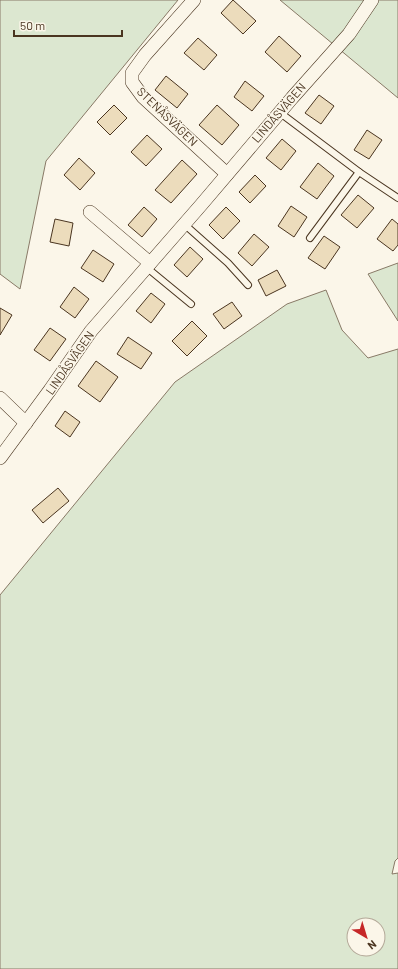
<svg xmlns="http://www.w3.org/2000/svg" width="398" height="969" viewBox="0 0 398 969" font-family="Barlow,sans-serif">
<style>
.green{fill:#dce7d0;stroke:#887966;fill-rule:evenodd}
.building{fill:#ecdcbc;stroke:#4a3520}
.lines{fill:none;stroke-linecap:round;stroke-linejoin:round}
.lane-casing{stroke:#4a3520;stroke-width:8}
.street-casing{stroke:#4a3520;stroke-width:14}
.lane{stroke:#fbf6e9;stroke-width:6}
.street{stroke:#fbf6e9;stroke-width:13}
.labels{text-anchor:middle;stroke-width:3;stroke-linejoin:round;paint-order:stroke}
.street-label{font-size:12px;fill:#4a3520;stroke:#fbf6e9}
</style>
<rect width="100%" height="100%" fill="#fbf6e9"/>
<g class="green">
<path d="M0,0H178L46,161L20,289L0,274Z"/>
<path d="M280,0H398V98Z"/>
<path d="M398,263V321L368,274Z"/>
<path d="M326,290L342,330L368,358L398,349V858L395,861L392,874L398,873V969H0V595L175,382L287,304ZM354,925H378V949H354Z"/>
</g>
<g class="building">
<path d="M233,0L256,21L243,34L221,13Z"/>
<path d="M279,36L301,56L287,72L265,52Z"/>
<path d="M198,38L217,55L204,70L184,53Z"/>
<path d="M166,76L188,94L177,108L155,90Z"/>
<path d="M245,81L264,96L252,111L234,97Z"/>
<path d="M319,95L334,106L321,124L305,113Z"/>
<path d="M114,105L127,118L110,135L97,122Z"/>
<path d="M217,105L239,125L222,145L199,125Z"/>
<path d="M367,130L382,140L369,159L354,150Z"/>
<path d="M147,135L162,149L146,166L131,152Z"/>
<path d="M282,139L296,151L281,170L266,158Z"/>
<path d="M79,158L95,173L80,190L64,175Z"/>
<path d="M182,160L197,174L171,203L155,190Z"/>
<path d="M318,163L334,176L317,199L300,187Z"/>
<path d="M255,175L266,186L250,203L239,192Z"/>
<path d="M358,195L374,208L357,228L341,215Z"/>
<path d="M291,206L307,217L294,237L278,226Z"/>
<path d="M144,207L157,219L142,237L128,225Z"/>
<path d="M226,207L240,221L223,239L209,225Z"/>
<path d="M55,219L73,223L69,246L50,242Z"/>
<path d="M392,219L398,224V245L393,251L377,239Z"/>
<path d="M254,234L269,247L252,266L238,253Z"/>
<path d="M324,236L340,247L325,269L308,258Z"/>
<path d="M190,247L203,259L187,277L174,265Z"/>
<path d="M93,250L114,264L103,282L81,268Z"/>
<path d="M277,270L286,286L266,296L258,280Z"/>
<path d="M74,287L89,299L75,318L60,307Z"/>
<path d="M151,293L165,304L151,323L136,311Z"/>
<path d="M232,302L242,316L224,329L213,314Z"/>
<path d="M0,308L12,315L0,335Z"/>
<path d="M192,321L207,336L187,356L172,341Z"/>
<path d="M50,328L66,339L50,361L34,350Z"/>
<path d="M128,337L152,353L141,369L117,354Z"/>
<path d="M96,361L118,377L100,402L78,386Z"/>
<path d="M65,411L80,422L70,437L55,426Z"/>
<path d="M58,488L69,501L43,523L32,510Z"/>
</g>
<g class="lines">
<defs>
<g id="lane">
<path d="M279,112L359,172L398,198"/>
<path d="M184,224L228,263L248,285"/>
<path d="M310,238L359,172"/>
<path d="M146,267L191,304"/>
</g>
<g id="street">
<path d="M194,0L145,55L132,73V82L143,97L227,174"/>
<path d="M90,212L150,263"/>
<path d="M0,398L26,423"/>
<path d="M0,458L50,390L91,331L201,205L292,98L349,34L372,0"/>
</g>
</defs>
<use href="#lane" class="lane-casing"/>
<use href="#street" class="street-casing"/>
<use href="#lane" class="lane"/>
<use href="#street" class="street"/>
</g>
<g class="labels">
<g class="street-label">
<text transform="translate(279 113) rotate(-49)" y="4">LINDÅSVÄGEN</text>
<text transform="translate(167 117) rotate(44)" y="4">STENÅSVÄGEN</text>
<text transform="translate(70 363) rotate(-55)" y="4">LINDÅSVÄGEN</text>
</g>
</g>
<g transform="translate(366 937) rotate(142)"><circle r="19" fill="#fbf6e9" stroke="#b4a999"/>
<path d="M0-3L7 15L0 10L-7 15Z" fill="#c62828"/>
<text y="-6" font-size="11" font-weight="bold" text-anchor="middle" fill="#4a3520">N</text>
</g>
<path d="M14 30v6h108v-6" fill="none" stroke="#4a3520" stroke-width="2"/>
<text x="20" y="30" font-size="12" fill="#4a3520" stroke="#fbf6e9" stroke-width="3" paint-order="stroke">50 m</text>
</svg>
